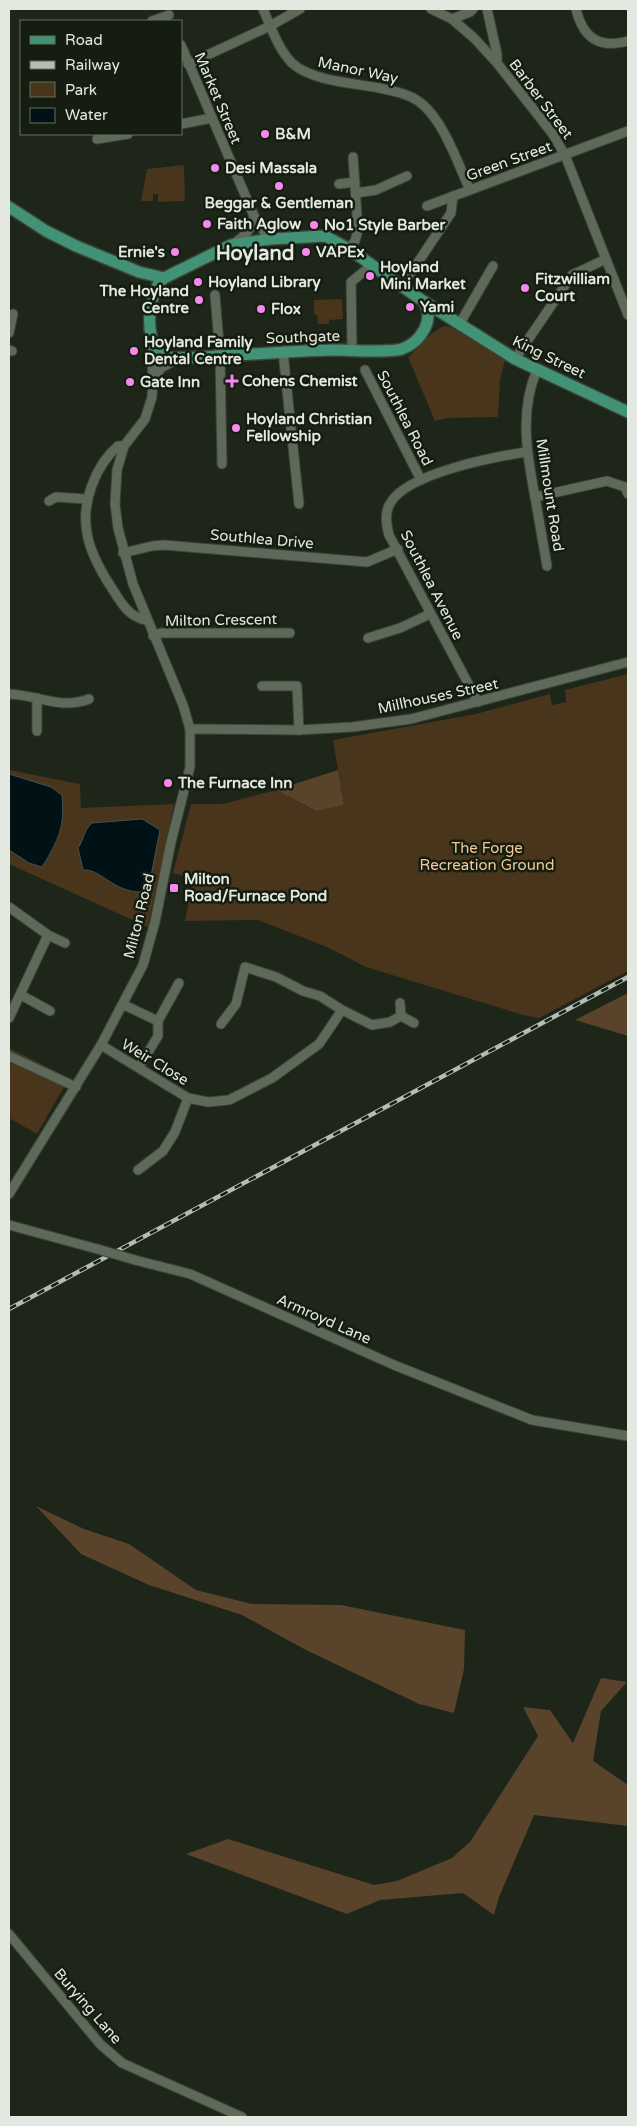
<svg xmlns="http://www.w3.org/2000/svg" width="637" height="2126" viewBox="0 0 637 2126" font-family="'Varela Round',sans-serif">
<style>
.green{fill:#49341c}
.forest{fill:#59432b}
.water{fill:#001215;stroke:#445252}
.lines{fill:none;stroke-linecap:round;stroke-linejoin:round}
.minor-casing{stroke:#3c4339;stroke-width:11}
.major-casing{stroke:#3c4339;stroke-width:14}
.minor{stroke:#5e6959;stroke-width:9}
.major{stroke:#429276;stroke-width:11}
.rail-casing{stroke:#b5bcb2;stroke-width:4.5}
.rail{stroke:#141d10;stroke-width:2.5;stroke-dasharray:8;stroke-linecap:butt}
.minor-bridge-casing{stroke:#3c4339;stroke-width:11;stroke-linecap:butt}
.minor-bridge{stroke:#5e6959;stroke-width:9}
.poi-dot{fill:#f589ef;stroke:#141d10;stroke-width:2}
.labels{text-anchor:middle;stroke-width:5;stroke-linejoin:round;paint-order:stroke}
.street-label{font-size:15px;fill:#e3e9e0;stroke:#141d10}
.poi-label{font-size:15px;font-weight:bold;fill:#e3e9e0;stroke:#141d10;text-anchor:start}
.park-label{font-size:15px;fill:#f2c899;stroke:#141d10}
.district-label{font-size:20px;font-weight:bold;fill:#e3e9e0;stroke:#141d10}
</style>
<rect width="100%" height="100%" fill="#1d2619"/>
<g class="green">
<path d="M184,165L185,201L158,202V194H153V201H141L147,169Z"/>
<path d="M342,299L343,319L329,320V324H318L317,315H314V300Z"/>
<path d="M444,326C462,327 490,351 505,360L500,380L498,417L448,418L435,421L408,357C421,347 429,332 444,326Z"/>
<path d="M628,674V971L539,1018L523,1015L366,967L327,947L258,920L185,921L193,878L173,873L191,804H223L276,790L315,811L344,805L333,740L476,714L550,694L552,705L566,702L565,690Z"/>
<path d="M9,770L80,784L81,808L174,804L148,927L9,864Z"/>
<path d="M9,1048L69,1078L37,1134L9,1118Z"/>
</g>
<g class="forest">
<path d="M338,770L344,805L316,811L276,790Z"/>
<path d="M628,993V1036L575,1020Z"/>
<path d="M36,1506L84,1529L129,1544L196,1590L252,1604L341,1605L465,1630L464,1669L454,1713L419,1704L304,1649L242,1615L149,1585L81,1554Z"/>
<path d="M601,1678L627,1682L601,1711L593,1761L628,1785V1826L534,1815L499,1897L494,1915L463,1893L380,1900L347,1914L186,1854L228,1839L374,1885L397,1881L452,1858L470,1842L538,1736L523,1707L550,1710L573,1743Z"/>
</g>
<g class="water">
<path d="M9,774L51,787L62,795C65,826 59,840 42,867L29,863L9,850Z"/>
<path d="M142,819L160,830L148,891C116,897 102,868 83,870L78,848C84,839 84,830 92,823Z"/>
</g>
<g class="lines">
<defs>
<g id="minor">
<path d="M263,9C271,27 278,49 292,63C311,81 354,83 379,88C394,91 410,94 422,104C444,122 458,164 470,190"/>
<path d="M431,9L452,19L474,38L497,63L552,133L565,155L628,315"/>
<path d="M487,9L497,54V63"/>
<path d="M576,9C583,38 599,49 628,41"/>
<path d="M452,19L470,12L473,9"/>
<path d="M152,21L169,15"/>
<path d="M181,45L254,216L265,233L271,239"/>
<path d="M188,64L270,26L300,9"/>
<path d="M181,124L212,118"/>
<path d="M97,139L128,134"/>
<path d="M339,184L355,182"/>
<path d="M356,193L376,190L407,176"/>
<path d="M427,206L628,131"/>
<path d="M232,245C243,237 252,231 254,216"/>
<path d="M349,249L355,241L358,230L353,157"/>
<path d="M402,286L451,213L453,196"/>
<path d="M215,295L220,356L222,464"/>
<path d="M459,325L493,266"/>
<path d="M9,333L13,314"/>
<path d="M9,350L12,351"/>
<path d="M352,350L351,282L372,265"/>
<path d="M283,352L299,504"/>
<path d="M515,359L572,275L606,259"/>
<path d="M365,370L421,480"/>
<path d="M537,370C519,411 527,455 535,497C539,520 543,543 547,566"/>
<path d="M153,379L161,368L179,358"/>
<path d="M124,446H118C105,457 98,469 92,485C77,525 90,555 113,590C121,603 129,617 146,620"/>
<path d="M535,497L607,481L625,487L628,494"/>
<path d="M49,501L56,497L86,499"/>
<path d="M123,553L152,546L164,545L367,562L398,549"/>
<path d="M153,636L161,633H290"/>
<path d="M368,638L400,628L430,614"/>
<path d="M262,686H297L299,730"/>
<path d="M9,694C39,695 60,710 89,699"/>
<path d="M478,702L389,535C386,524 384,512 391,502C409,473 494,457 526,452"/>
<path d="M190,729L299,730L352,727L411,719L628,662"/>
<path d="M37,731V698"/>
<path d="M9,907L48,935L65,943"/>
<path d="M21,995L50,1011"/>
<path d="M400,1003L401,1016"/>
<path d="M124,1005L158,1021V1036L139,1067"/>
<path d="M9,1018L48,935"/>
<path d="M158,1021L179,983"/>
<path d="M221,1024L236,1004L245,967L276,977L303,991L320,996L342,1010L372,1025L390,1022L401,1016L414,1023"/>
<path d="M101,1045L188,1098L208,1102L229,1100L272,1078L319,1044L342,1010"/>
<path d="M9,1056L76,1087"/>
<path d="M138,1170L163,1151L175,1132L188,1098"/>
<path d="M9,1194L101,1045L143,965L155,922L171,842L190,767V729L183,705L133,584L118,528L115,504L117,470L124,446L145,419L152,397L153,380L151,340"/>
<path d="M9,1225L101,1250"/>
<path d="M135,1260L190,1274L394,1365L532,1420L628,1436"/>
<path d="M9,1934L100,2044L122,2063L242,2117"/>
</g>
<g id="major">
<path d="M9,207L46,231L76,246L139,272L164,278"/>
<path d="M423,301C436,319 421,342 402,349C390,353 348,350 333,350C280,351 227,357 173,358C168,357 163,357 159,352C144,338 148,290 164,278L231,245L271,239L325,236L349,249L423,301L515,359L628,412"/>
</g>
</defs>
<use href="#minor" class="minor-casing"/>
<use href="#major" class="major-casing"/>
<use href="#minor" class="minor"/>
<use href="#major" class="major"/>
<defs>
<path id="rail" d="M9,1309L628,977"/>
</defs>
<use href="#rail" class="rail-casing"/>
<use href="#rail" class="rail"/>
<defs>
<path id="minor-bridge" d="M101,1250L135,1260"/>
</defs>
<use href="#minor-bridge" class="minor-bridge-casing"/>
<use href="#minor-bridge" class="minor-bridge"/>
</g>
<g class="poi-dot">
<circle cx="265" cy="134" r="5"/>
<circle cx="215" cy="168" r="5"/>
<circle cx="279" cy="186" r="5"/>
<circle cx="207" cy="224" r="5"/>
<circle cx="314" cy="225" r="5"/>
<circle cx="175" cy="252" r="5"/>
<circle cx="306" cy="252" r="5"/>
<circle cx="370" cy="276" r="5"/>
<circle cx="198" cy="282" r="5"/>
<circle cx="525" cy="288" r="5"/>
<circle cx="199" cy="300" r="5"/>
<circle cx="410" cy="307" r="5"/>
<circle cx="261" cy="309" r="5"/>
<circle cx="134" cy="351" r="5"/>
<path d="M229.5 373.5h5v5h5v5h-5v5h-5v-5h-5v-5h5z"/>
<circle cx="130" cy="382" r="5"/>
<circle cx="236" cy="428" r="5"/>
<circle cx="168" cy="783" r="5"/>
<rect x="169" y="883" width="10" height="10" rx="2.5"/>
</g>
<g class="labels">
<g class="street-label">
<text transform="translate(358 70) rotate(12)" y="5">Manor Way</text>
<text transform="translate(218 98) rotate(67)" y="5">Market Street</text>
<text transform="translate(541 99) rotate(53)" y="5">Barber Street</text>
<text transform="translate(509 161) rotate(-20)" y="5">Green Street</text>
<text transform="translate(303 337) rotate(-2)" y="5">Southgate</text>
<text transform="translate(549 357) rotate(26)" y="5">King Street</text>
<text transform="translate(405 418) rotate(63)" y="5">Southlea Road</text>
<text transform="translate(550 495) rotate(81)" y="5">Millmount Road</text>
<text transform="translate(262 539) rotate(5)" y="5">Southlea Drive</text>
<text transform="translate(432 585) rotate(63)" y="5">Southlea Avenue</text>
<text transform="translate(221 620) rotate(-1)" y="5">Milton Crescent</text>
<text transform="translate(438 696) rotate(-12)" y="5">Millhouses Street</text>
<text transform="translate(139 916) rotate(-76)" y="5">Milton Road</text>
<text transform="translate(155 1062) rotate(31)" y="5">Weir Close</text>
<text transform="translate(324 1319) rotate(24)" y="5">Armroyd Lane</text>
<text transform="translate(88 2006) rotate(49)" y="5">Burying Lane</text>
</g>
<g class="poi-label">
<text x="275" y="139">B&amp;M</text>
<text x="225" y="173">Desi Massala</text>
<text x="279" y="208" text-anchor="middle">Beggar &amp; Gentleman</text>
<text x="217" y="229">Faith Aglow</text>
<text x="324" y="230">No1 Style Barber</text>
<text x="165" y="257" text-anchor="end">Ernie's</text>
<text x="316" y="257">VAPEx</text>
<text x="380" y="272">Hoyland<tspan x="380" dy="17">Mini Market</tspan></text>
<text x="535" y="284">Fitzwilliam<tspan x="535" dy="17">Court</tspan></text>
<text x="208" y="287">Hoyland Library</text>
<text x="189" y="296" text-anchor="end">The Hoyland<tspan x="189" dy="17">Centre</tspan></text>
<text x="420" y="312">Yami</text>
<text x="271" y="314">Flox</text>
<text x="144" y="347">Hoyland Family<tspan x="144" dy="17">Dental Centre</tspan></text>
<text x="242" y="386">Cohens Chemist</text>
<text x="140" y="387">Gate Inn</text>
<text x="246" y="424">Hoyland Christian<tspan x="246" dy="17">Fellowship</tspan></text>
<text x="178" y="788">The Furnace Inn</text>
<text x="184" y="884">Milton<tspan x="184" dy="17">Road/Furnace Pond</tspan></text>
</g>
<g class="park-label">
<text x="487" y="853">The Forge<tspan x="487" dy="17">Recreation Ground</tspan></text>
</g>
<g class="district-label">
<text x="255" y="260">Hoyland</text>
</g>
</g>
<rect width="637" height="2126" fill="none" stroke="#e3e9e0" stroke-width="20"/>
<rect x="20" y="20" width="162" height="115" fill="#141d10" stroke="#676f63"/>
<rect x="30" y="36" width="25" height="8" fill="#429276" stroke="#676f63"/>
<text x="65" y="45" font-size="15" fill="#e3e9e0">Road</text>
<rect x="30" y="61" width="25" height="8" fill="#b5bcb2" stroke="#676f63"/>
<text x="65" y="70" font-size="15" fill="#e3e9e0">Railway</text>
<rect x="30" y="82" width="25" height="15" fill="#49341c" stroke="#676f63"/>
<text x="65" y="95" font-size="15" fill="#e3e9e0">Park</text>
<rect x="30" y="108" width="25" height="15" fill="#001215" stroke="#676f63"/>
<text x="65" y="120" font-size="15" fill="#e3e9e0">Water</text>
</svg>
